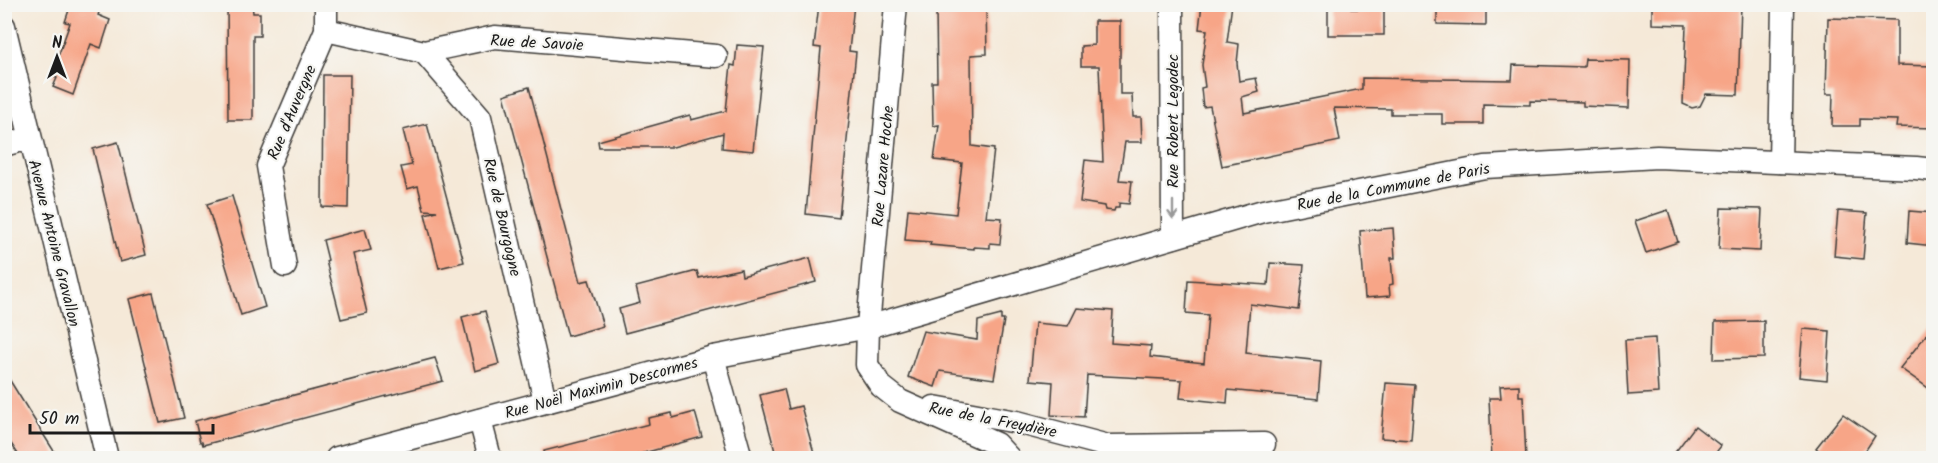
<svg xmlns="http://www.w3.org/2000/svg" width="1938" height="463" viewBox="0 0 1938 463" font-family="Kalam,sans-serif">
<style>
.building{fill:#f7a587}
.lines{fill:none;stroke-linecap:round;stroke-linejoin:round}
.minor-casing{stroke:#3d3b38;stroke-width:25}
.minor{stroke:#fff;stroke-width:22}
.oneway{stroke:#999}
.labels{text-anchor:middle;stroke-width:4.5;stroke-linejoin:round;paint-order:stroke}
.street-label{font-size:16px;fill:#1c1c1c;stroke:#f6f6f2}
</style>
<rect width="100%" height="100%" fill="#f6f6f2"/>
<filter id="ink" filterUnits="userSpaceOnUse"><feTurbulence type="fractalNoise" baseFrequency=".0167" numOctaves="2"/><feDisplacementMap in="SourceGraphic" scale="12" xChannelSelector="R" yChannelSelector="G"/><feConvolveMatrix kernelMatrix="1 2 1 2 8 2 1 2 1" color-interpolation-filters="sRGB"/></filter>
<filter id="wash" filterUnits="userSpaceOnUse"><feTurbulence type="fractalNoise" baseFrequency=".008" numOctaves="4" result="noise"/><feDisplacementMap in="SourceGraphic" scale="24" xChannelSelector="R" yChannelSelector="G"/><feGaussianBlur stdDeviation="1.35" result="paint"/><feColorMatrix in="noise" values="0 0 0 0 0 0 0 0 0 0 0 0 0 0 0 0 0 1.4 0 .05"/><feComposite in="paint" operator="in"/></filter>
<g filter="url(#wash)">
<rect width="100%" height="100%" fill="#f5e9d8"/>
<g id="blocks">
<g class="building">
<path d="M71,4H102L98,15L110,20L101,48L91,44L73,95L53,87L57,78L51,76L70,23L65,22Z"/>
<path d="M227,4H252L253,13H260V36H253V120H228Z"/>
<path d="M819,4H854L849,51L856,52L839,218L806,214L821,48L814,47Z"/>
<path d="M1202,4H1232L1227,42L1239,44L1237,63L1239,81L1256,78L1259,92L1242,97L1244,113L1362,89V78L1512,80L1513,65L1584,67L1585,59L1630,60L1629,108L1583,106V102L1530,101V105L1483,104V124H1442V114H1391V109L1334,108L1340,141L1222,166L1210,106L1203,107L1201,88L1205,87L1202,65L1207,30L1199,29Z"/>
<path d="M1328,4H1351V9H1384V35H1328Z"/>
<path d="M1437,4H1486V25L1437,24Z"/>
<path d="M1652,4H1741L1738,95L1706,94L1700,106L1692,108L1683,104L1686,25L1652,24Z"/>
<path d="M986,7L987,54L971,55L972,146L994,149L986,217L1002,218L1000,244L990,243V248L974,247V249L930,245L931,242L905,240L908,209L956,214L962,163L934,160L939,125L933,126L932,82H937L936,9Z"/>
<path d="M1828,18L1897,20V65L1934,66V128L1896,127L1897,120L1860,119V126H1832L1833,94H1826Z"/>
<path d="M1094,21H1120V94H1132L1133,117H1141L1142,142H1125L1119,180L1132,181L1129,204L1119,203V208H1115L1114,211L1105,210L1104,206L1080,202L1085,160L1103,162L1099,66H1081V46L1094,45Z"/>
<path d="M737,45L764,47L753,151L722,148L723,133L673,147H599L598,141L669,121L690,115L691,120L726,111L731,65L735,66Z"/>
<path d="M323,75H350L348,208L322,207Z"/>
<path d="M529,87L580,282L589,280L603,326L568,336L504,95Z"/>
<path d="M427,124L464,262L439,268L425,214L437,211L424,210L418,186L407,189L401,167L412,165L403,130Z"/>
<path d="M118,142L146,255L120,262L93,149Z"/>
<path d="M232,196L265,307L241,315L207,204Z"/>
<path d="M1721,208L1762,209L1760,251L1719,249Z"/>
<path d="M1668,210L1678,242L1646,253L1635,221Z"/>
<path d="M1838,211L1867,213L1863,259L1834,256Z"/>
<path d="M1909,211L1934,213V246L1907,243Z"/>
<path d="M1393,228L1395,258H1391L1393,284L1389,285L1390,296L1365,298L1360,231Z"/>
<path d="M365,229L371,250L353,254L367,313L341,319L326,261L328,260L323,240Z"/>
<path d="M810,258L816,282L625,333L619,309L640,303L636,287L697,271L699,278L741,269L742,276Z"/>
<path d="M1270,263L1304,265L1299,310L1250,304L1246,353L1321,361L1318,399L1228,390L1227,403L1180,398L1182,380L1087,375L1084,417L1051,415L1053,382L1030,380L1035,323L1068,326L1077,308L1113,311L1111,343L1151,346L1150,357L1204,363L1208,315L1186,313L1188,280L1268,285Z"/>
<path d="M153,293L184,418L160,423L129,299Z"/>
<path d="M485,311L499,364L475,371L462,317Z"/>
<path d="M1001,315V320H1004L994,379L940,371L935,387L908,377L923,331L977,340L978,321Z"/>
<path d="M1764,321V358L1714,359L1715,322Z"/>
<path d="M1934,325V392L1900,368Z"/>
<path d="M1803,329L1830,331L1827,380L1799,377Z"/>
<path d="M1655,338L1658,393L1628,395L1625,340Z"/>
<path d="M435,358L443,381L203,445L202,442H200L195,421Z"/>
<path d="M4,371L45,437L59,459H11L18,454L4,433Z"/>
<path d="M1386,383L1415,385L1411,440L1381,438Z"/>
<path d="M1519,385V396H1523L1526,459H1492L1489,398H1501L1500,386Z"/>
<path d="M784,389L789,409L801,406L814,453L797,459H777L760,395Z"/>
<path d="M695,412L702,437L622,459H545L544,451L649,424L648,418L672,413L673,418Z"/>
<path d="M1843,414L1875,436L1860,459H1829L1816,448Z"/>
<path d="M1695,426L1721,446L1711,459H1670Z"/>
</g>
</g>
</g>
<g filter="url(#ink)">
<use href="#blocks" fill-opacity="0" stroke="#3d3b38" stroke-width="1.5"/>
<g class="lines">
<defs>
<g id="minor">
<path d="M896,4L868,327L867,365L881,386L900,401L996,444L1009,458"/>
<path d="M1172,4L1173,237"/>
<path d="M4,26L107,458"/>
<path d="M326,30L424,52L495,37L716,56"/>
<path d="M424,52L480,117L545,401"/>
<path d="M4,145L30,138"/>
<path d="M1780,162L1783,4"/>
<path d="M285,266L268,166L326,30V4"/>
<path d="M713,357L741,458"/>
<path d="M934,407L1017,422L1108,446L1264,444"/>
<path d="M480,420L490,458"/>
<path d="M337,458L713,357L868,327L1263,211L1485,167L1657,157L1916,168L1934,170"/>
</g>
</defs>
<use href="#minor" class="minor-casing"/>
<use href="#minor" class="minor"/>
</g>
<defs><path id="oneway-shaft" d="M-6 0H5M1.5-3L5.5 0L1.5 3" fill="none" stroke-width="1.6" stroke-linecap="round" stroke-linejoin="round" transform="scale(1.5)"/></defs>
<use class="oneway" href="#oneway-shaft" transform="translate(1173 210) rotate(90)"/>
</g>
<g class="labels">
<g class="street-label">
<text transform="translate(537 42) rotate(3)" y="6">Rue de Savoie</text>
<text transform="translate(291 112) rotate(-67)" y="6">Rue d'Auvergne</text>
<text transform="translate(1172 121) rotate(-90)" y="6">Rue Robert Legodec</text>
<text transform="translate(882 166) rotate(-85)" y="6">Rue Lazare Hoche</text>
<text transform="translate(1393 186) rotate(-11)" y="6">Rue de la Commune de Paris</text>
<text transform="translate(503 217) rotate(77)" y="6">Rue de Bourgogne</text>
<text transform="translate(55 243) rotate(76)" y="6">Avenue Antoine Gravallon</text>
<text transform="translate(601 387) rotate(-15)" y="6">Rue Noël Maximin Descormes</text>
<text transform="translate(993 419) rotate(11)" y="6">Rue de la Freydière</text>
</g>
</g>
<rect width="1938" height="463" fill="none" stroke="#f6f6f2" stroke-width="24"/>
<g transform="translate(57 57)" stroke="#f6f6f2" stroke-width="4.5" paint-order="stroke">
<path d="M0-4.5L10 22L0 15L-10 22Z" fill="#1c1c1c"/>
<text y="-9" font-size="16" font-weight="bold" text-anchor="middle" fill="#1c1c1c">N</text>
</g>
<path d="M30 424v9h183v-9" fill="none" stroke="#1c1c1c" stroke-width="3"/>
<text x="39" y="424" font-size="18" fill="#1c1c1c" stroke="#f6f6f2" stroke-width="4.5" paint-order="stroke">50 m</text>
</svg>
